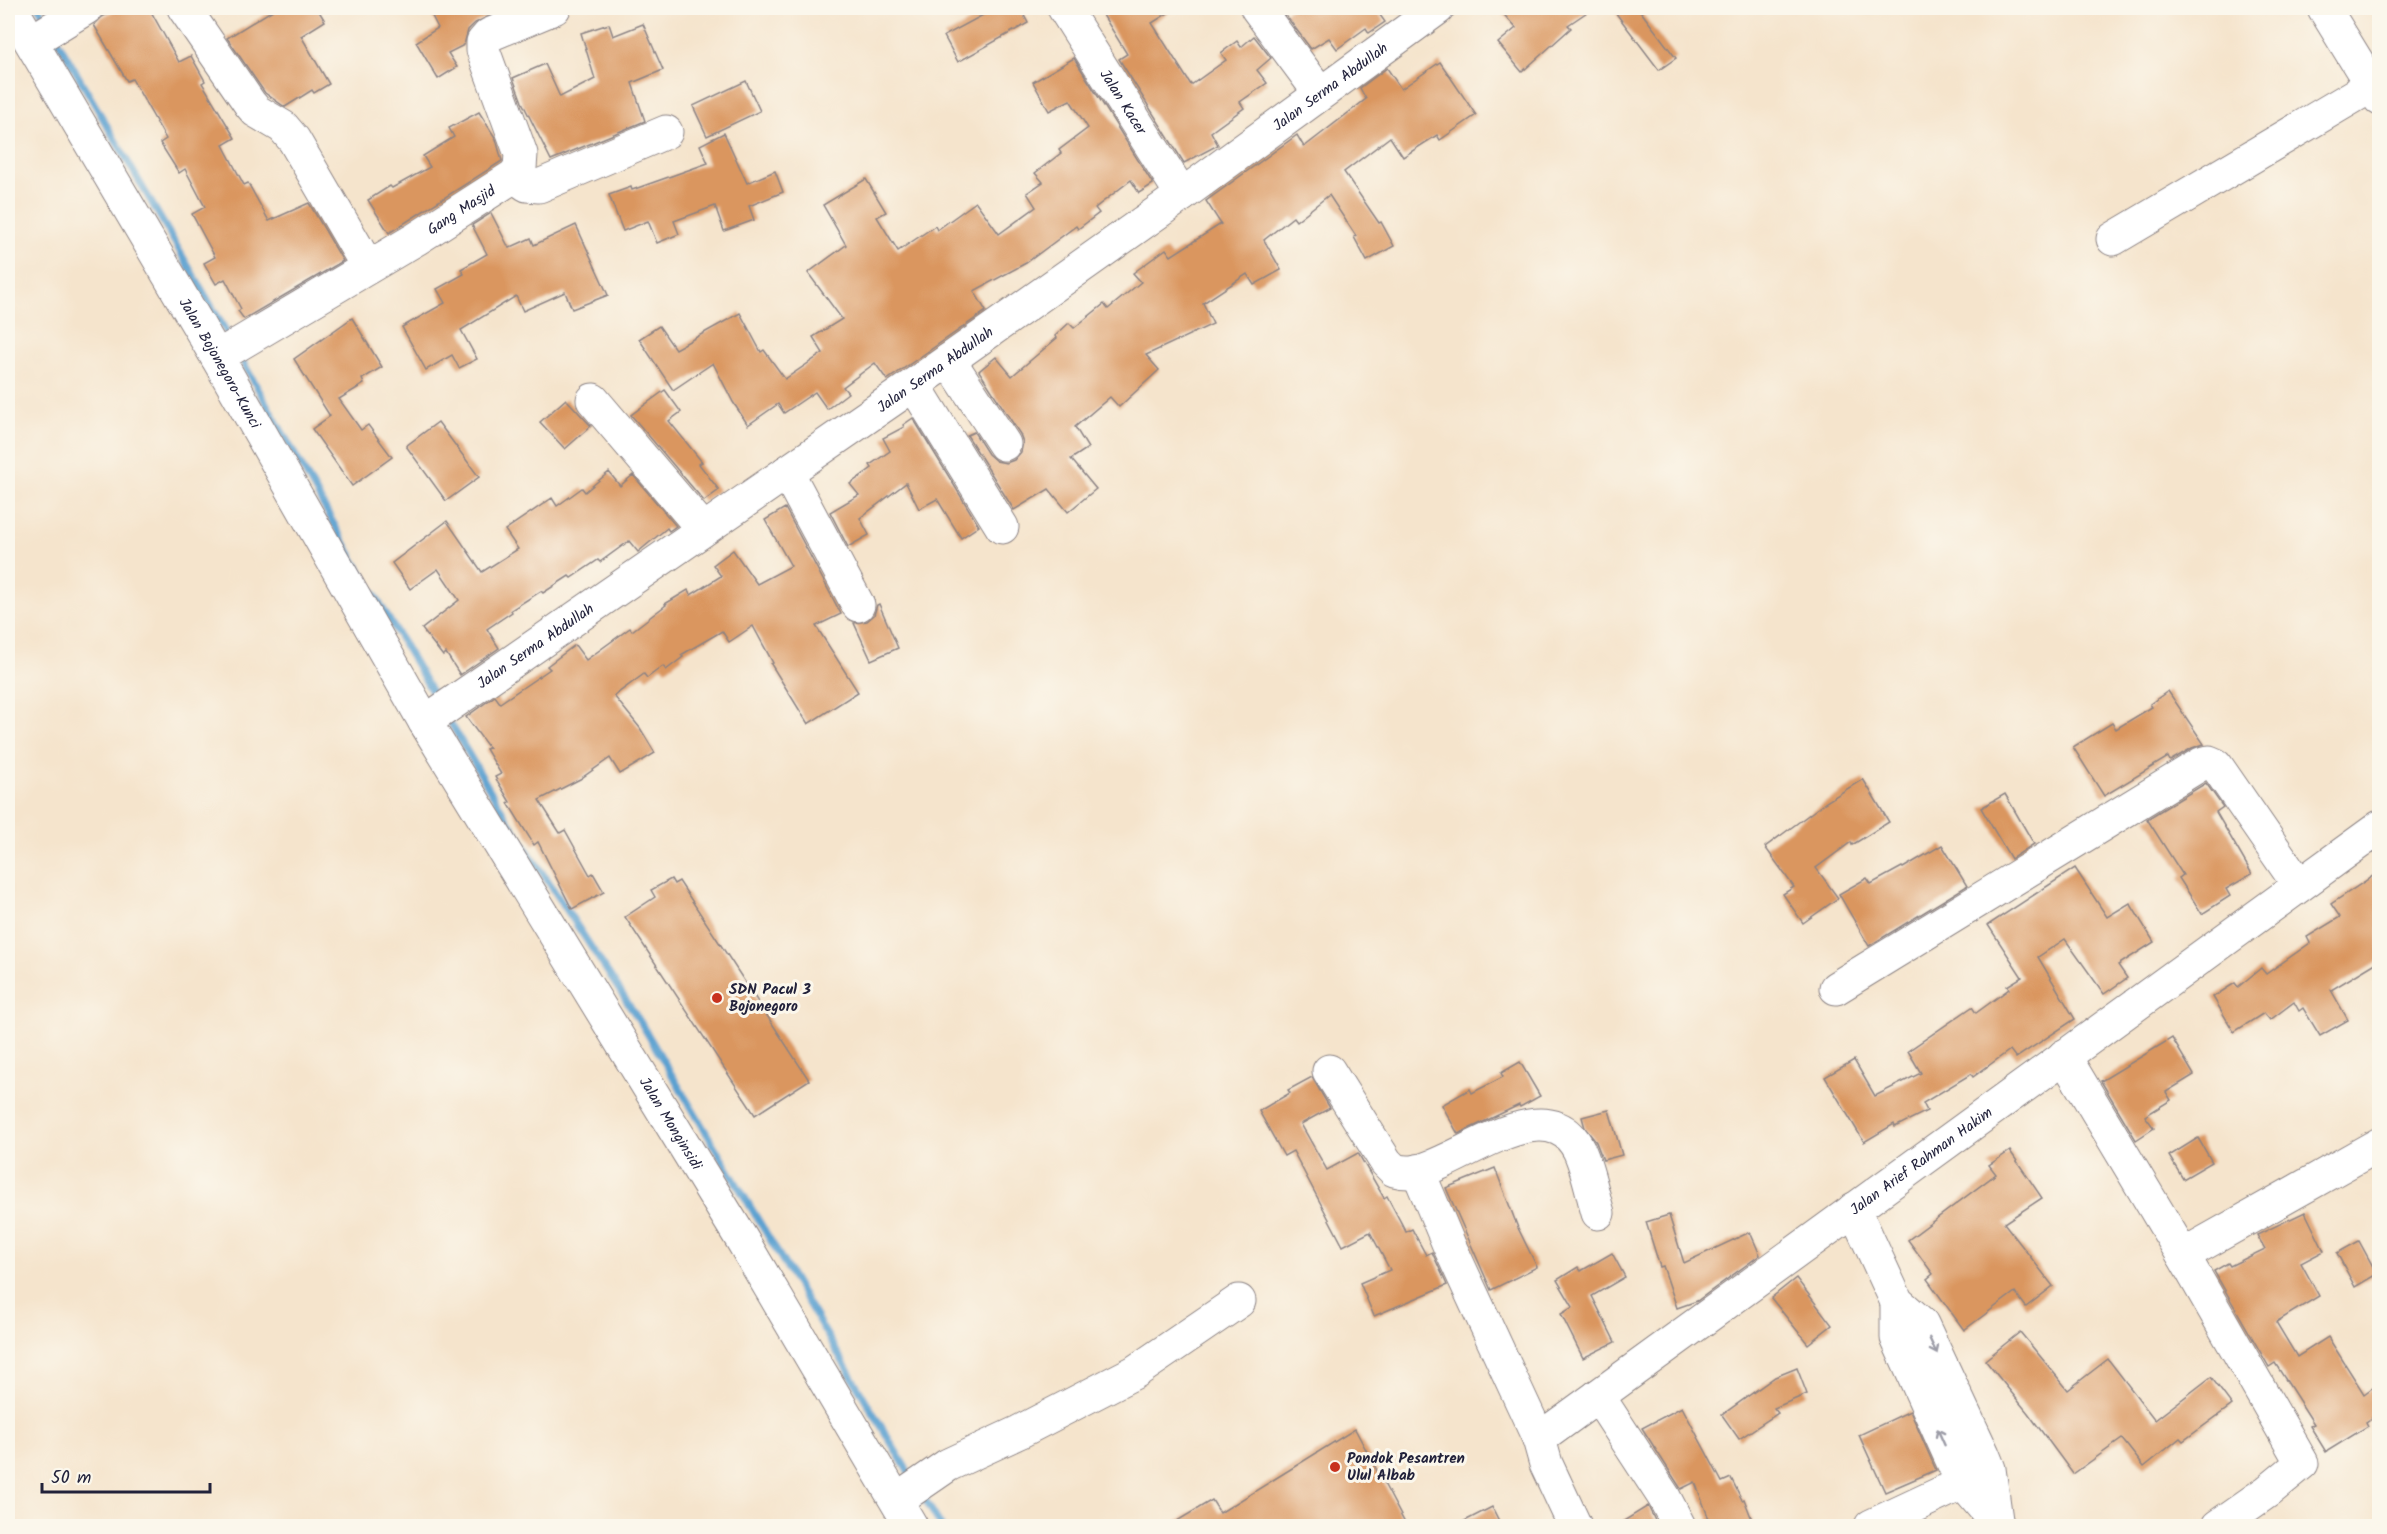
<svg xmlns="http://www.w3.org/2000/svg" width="2387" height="1534" viewBox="0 0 2387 1534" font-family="Kalam,sans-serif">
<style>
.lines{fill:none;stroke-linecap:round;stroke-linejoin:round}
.stream{stroke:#5aa0d0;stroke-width:7}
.building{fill:#da965f}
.minor-casing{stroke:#8c8384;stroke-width:35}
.major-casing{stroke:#8c8384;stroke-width:35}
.minor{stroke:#fff;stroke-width:33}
.major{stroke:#fff;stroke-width:33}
.oneway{stroke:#9c9ca7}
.poi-dot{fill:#c8321e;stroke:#fbf7ec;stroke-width:2}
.labels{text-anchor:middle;stroke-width:6;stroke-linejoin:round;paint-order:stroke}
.street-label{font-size:15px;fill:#22223b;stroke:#fbf7ec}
.poi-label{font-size:15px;font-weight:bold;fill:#22223b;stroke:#fbf7ec;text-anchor:start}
</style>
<rect width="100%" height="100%" fill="#fbf7ec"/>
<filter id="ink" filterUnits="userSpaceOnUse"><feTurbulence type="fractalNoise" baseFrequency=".0167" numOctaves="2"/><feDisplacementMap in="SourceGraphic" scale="12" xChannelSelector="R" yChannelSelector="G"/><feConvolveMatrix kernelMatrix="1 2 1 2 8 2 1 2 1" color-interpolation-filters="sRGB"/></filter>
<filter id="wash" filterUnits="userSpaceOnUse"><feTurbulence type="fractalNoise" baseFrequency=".008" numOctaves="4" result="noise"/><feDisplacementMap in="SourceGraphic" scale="24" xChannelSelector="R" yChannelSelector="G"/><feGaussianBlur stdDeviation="1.35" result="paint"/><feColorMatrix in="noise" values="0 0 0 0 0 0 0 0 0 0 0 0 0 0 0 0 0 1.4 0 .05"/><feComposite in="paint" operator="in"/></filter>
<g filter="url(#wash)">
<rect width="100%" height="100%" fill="#f5e4cc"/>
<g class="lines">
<g class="stream">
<path d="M39,8L47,21"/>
<path d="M55,36L230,338"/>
<path d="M238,353L354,560L438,702"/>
<path d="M447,717L507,819L641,1023L912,1478"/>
<path d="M921,1493L941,1526"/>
</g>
</g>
<g id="blocks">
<g class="building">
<path d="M119,8H149L179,62L191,56L205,81L202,83L235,138L223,145L244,185L248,183L269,221L309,203L343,261L244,319L238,311L241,309L225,279L216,284L204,263L215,257L192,214L205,207L185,169L179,173L160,143L166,139L132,79L127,81L94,25L102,17Z"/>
<path d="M276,8H317L325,21L301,36L329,84L314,93L312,90L285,107L265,93L227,38Z"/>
<path d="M443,8H506L475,23L468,30L464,45L448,53L457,67L438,79L416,42L438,28L431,14Z"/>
<path d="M996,8H1020L1028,23L958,62L944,36Z"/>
<path d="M1114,8H1176L1152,23L1191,85L1226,60L1221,53L1237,41L1241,47L1254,36L1271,58L1257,70L1267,83L1240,102L1244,108L1211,132L1218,145L1184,163L1119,59L1127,54L1103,15Z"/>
<path d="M1292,8H1375L1385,22L1369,33L1366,28L1337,49L1329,38L1311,49L1284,13Z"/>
<path d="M1498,8H1593L1568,25L1571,28L1522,72L1498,43L1516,28Z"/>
<path d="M1612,8H1638L1676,58L1659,70Z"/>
<path d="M609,24L613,36L643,24L663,70L632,83L645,121L551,160L522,102L513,78L545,64L560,97L595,79L581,33Z"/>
<path d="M1074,58L1153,184L1139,193L1131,180L1095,208L1099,213L1078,229L1076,226L1026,263L974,291L986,311L887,380L875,363L843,387L848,393L827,409L815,392L784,413L778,404L748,425L733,402L713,363L673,390L639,339L659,326L675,349L740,313L761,352L764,350L785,379L823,353L813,337L842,319L808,273L846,245L823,205L866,179L886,212L877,217L898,251L935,226L937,230L976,202L999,234L1036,207L1027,193L1043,182L1035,173L1061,153L1059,150L1088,128L1070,100L1049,111L1033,82Z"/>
<path d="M1440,62L1476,115L1440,140L1437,135L1403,157L1390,137L1344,172L1379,223L1381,222L1394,246L1367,261L1354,237L1356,236L1329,195L1296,221L1293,217L1264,240L1281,270L1254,285L1247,274L1203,303L1213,324L1146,355L1159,370L1119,407L1110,397L1075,427L1088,448L1071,459L1096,489L1068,512L1049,489L1014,510L967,435L974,432L988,454L996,461L1006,463L1014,460L1021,452L1023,442L1020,434L979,371L996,357L1012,376L1057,338L1055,336L1069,323L1074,328L1104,304L1108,309L1141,282L1133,273L1166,249L1171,256L1221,224L1206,201L1297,135L1304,147L1366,99L1360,88L1387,68L1401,89Z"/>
<path d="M746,81L760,111L707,136L693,106Z"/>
<path d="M479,112L496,139L502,161L389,233L368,200L390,186L392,188L430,167L423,156L454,137L449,128Z"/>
<path d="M724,133L747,183L775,171L783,192L749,206L754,220L724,231L715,206L674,221L679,234L657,243L648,221L623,231L609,195L631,187L632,190L708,163L700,145Z"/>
<path d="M491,213L509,248L531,238L534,245L576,225L608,295L572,309L565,292L523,311L516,296L461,330L477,359L459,368L452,355L426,370L402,327L445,303L437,289L464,274L461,269L487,254L472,225Z"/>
<path d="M352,318L382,367L362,379L364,384L339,399L361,430L368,425L392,457L352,486L312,429L330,416L294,359Z"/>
<path d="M665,390L681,412L669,421L702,462L699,464L719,490L704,501L631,415Z"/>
<path d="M566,399L591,426L565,449L540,422Z"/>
<path d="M913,418L979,526L961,538L937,499L919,509L906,483L860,518L869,535L848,547L830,512L859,495L850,484L872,468L870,465L890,451L883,438L904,427L903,425Z"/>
<path d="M438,422L479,477L446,501L406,446Z"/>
<path d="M609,472L620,486L633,475L676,526L669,531L667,528L638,552L629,541L600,562L598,560L571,578L569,576L543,593L541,591L511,610L512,612L487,629L499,648L460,675L446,653L443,656L422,629L459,600L438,569L410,589L392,563L447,521L482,572L518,549L505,530L552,498L557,506L582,488L585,492Z"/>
<path d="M785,508L841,614L816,626L858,692L808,724L771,664L773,663L753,626L729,642L722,631L681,655L683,657L666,670L663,666L647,678L644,674L614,696L640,728L655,753L620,774L610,758L580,779L539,800L560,833L565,830L590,875L593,873L604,892L572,909L538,842L534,845L508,803L510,802L495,777L501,774L486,749L489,748L466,717L495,696L500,703L550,669L547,666L575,645L586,660L630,628L632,631L666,605L665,604L688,590L691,595L721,576L713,565L733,550L757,584L791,566L765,520Z"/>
<path d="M879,604L898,648L871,660L854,623L867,621L874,615L877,605Z"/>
<path d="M2168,691L2204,744L2192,748L2170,761L2168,757L2104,796L2073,747L2112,723L2116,729L2152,707L2150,704Z"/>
<path d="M1863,779L1889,822L1852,845L1851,842L1816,868L1838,898L1803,923L1783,894L1794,887L1765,847L1826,802Z"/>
<path d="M2206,783L2223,807L2216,812L2252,874L2226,889L2230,896L2202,914L2179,878L2183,875L2147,819Z"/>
<path d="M2005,794L2034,844L2011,859L1981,808Z"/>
<path d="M1942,845L1967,886L1869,946L1839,894L1867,878L1871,884L1902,867L1903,868Z"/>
<path d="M2075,868L2107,917L2130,903L2154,942L2118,965L2127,978L2104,994L2065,939L2038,957L2075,1019L2016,1058L2010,1050L1973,1077L1971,1074L1923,1103L1927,1111L1895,1127L1894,1124L1864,1142L1825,1077L1854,1060L1875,1096L1921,1073L1908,1051L1972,1007L1976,1013L2009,989L2007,986L2022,977L1988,925Z"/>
<path d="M2379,872V961L2331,990L2348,1020L2320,1036L2303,1008L2299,1011L2294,1002L2270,1020L2264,1013L2234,1032L2213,997L2235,983L2238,987L2261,968L2266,974L2310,943L2307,937L2340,917L2331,904Z"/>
<path d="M671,879L674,884L679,881L809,1080L755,1115L625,917L655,897L651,890Z"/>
<path d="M2172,1038L2194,1075L2166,1092L2171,1100L2145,1116L2154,1128L2136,1140L2101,1081Z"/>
<path d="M1520,1062L1540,1096L1520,1107L1519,1105L1458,1134L1442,1105L1470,1089L1472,1093L1503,1077L1501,1073Z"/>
<path d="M1312,1077L1330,1108L1301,1124L1327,1170L1358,1153L1384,1198L1387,1196L1406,1232L1412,1229L1426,1255L1432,1252L1447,1285L1374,1316L1360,1283L1390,1270L1370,1232L1343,1246L1293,1151L1284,1156L1259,1111L1290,1093L1288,1090Z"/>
<path d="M1609,1110L1622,1155L1603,1160L1596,1142L1585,1128L1582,1117Z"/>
<path d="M2198,1138L2212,1162L2183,1179L2169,1156Z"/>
<path d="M2010,1151L2042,1198L2004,1223L2053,1286L2026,1307L2015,1292L1964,1330L1927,1279L1933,1274L1908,1240L1996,1174L1989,1165Z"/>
<path d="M1495,1168L1518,1228L1537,1267L1491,1290L1446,1188Z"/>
<path d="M2305,1212L2324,1251L2301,1263L2319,1296L2276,1322L2297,1357L2328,1337L2364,1394L2379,1383V1413L2366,1422L2368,1426L2326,1452L2310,1426L2314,1424L2275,1363L2269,1367L2214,1271L2228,1263L2230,1266L2265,1249L2257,1235Z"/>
<path d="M1669,1215L1684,1263L1750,1232L1760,1255L1697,1301L1677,1308L1663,1266L1660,1267L1646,1222Z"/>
<path d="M2359,1241L2377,1274L2355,1287L2337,1253Z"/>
<path d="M1612,1253L1625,1277L1592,1296L1615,1342L1583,1358L1561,1314L1573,1307L1557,1280L1578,1267L1581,1271Z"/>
<path d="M1796,1278L1832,1325L1808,1344L1771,1298Z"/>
<path d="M2020,1332L2068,1390L2108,1359L2155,1420L2211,1377L2232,1405L2183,1441L2180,1438L2144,1467L2122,1439L2073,1474L2028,1413L1985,1360Z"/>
<path d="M1797,1368L1807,1394L1774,1408L1778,1413L1739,1439L1722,1415L1775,1377Z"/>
<path d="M1682,1407L1722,1482L1731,1478L1742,1500L1744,1499L1753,1522L1741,1527H1712L1695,1482L1681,1489L1642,1428Z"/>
<path d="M1910,1411L1936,1470L1885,1492L1859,1435Z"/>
<path d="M1355,1429L1407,1527H1167L1212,1500L1220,1513Z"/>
<path d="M1648,1506L1658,1527H1614Z"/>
<path d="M1492,1507L1502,1527H1453Z"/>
</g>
</g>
</g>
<g filter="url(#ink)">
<use href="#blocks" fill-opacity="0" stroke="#8c8384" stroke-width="1.5"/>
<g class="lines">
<defs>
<g id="minor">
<path d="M184,8L250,104L256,111L283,127L294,140L368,267"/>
<path id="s1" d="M1064,8L1182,195"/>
<path d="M1257,8L1320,93"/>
<path d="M32,41L86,8"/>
<path d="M514,176L527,185L539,186L666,132"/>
<path d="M2113,239L2371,86"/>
<path id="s2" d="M217,357L416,239L514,176L520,168L521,154L483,50V42L489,35L554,8"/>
<path d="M949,360L1004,444"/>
<path d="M914,385L1002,527"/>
<path d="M593,400L703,529"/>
<path d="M787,472L858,605"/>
<path d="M1836,988L2201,764L2209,762L2216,765L2299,885"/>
<path d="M2064,1056L2183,1255L2302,1463L2268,1491L2218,1526"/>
<path d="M1329,1071L1386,1162L1394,1170C1402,1172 1410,1173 1418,1171C1461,1162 1548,1087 1579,1150C1588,1169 1592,1193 1598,1213"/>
<path d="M1418,1171L1449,1245L1539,1439"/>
<path d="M1854,1209L1897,1302L1922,1324L1983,1454L1989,1469L1996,1520"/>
<path d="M2183,1255L2380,1144"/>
<path d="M1897,1302V1338L1956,1469L1963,1483L1997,1523"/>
<path d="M1598,1396L1664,1497L1679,1526"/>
<path d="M897,1500L948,1465L1019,1432L1135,1372L1239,1301"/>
<path id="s3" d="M1575,1526L1546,1464L1539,1439L2380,827"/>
<path d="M1871,1526L1963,1483"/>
</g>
<g id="major">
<path id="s4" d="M11,8L217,357L425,722L741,1238L911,1526"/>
<path d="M2324,8L2380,99"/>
<path id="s5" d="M425,722L932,372L1182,195L1438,8"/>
</g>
</defs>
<use href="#minor" class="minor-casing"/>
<use href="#major" class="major-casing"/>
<use href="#minor" class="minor"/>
<use href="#major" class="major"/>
</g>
<defs><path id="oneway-shaft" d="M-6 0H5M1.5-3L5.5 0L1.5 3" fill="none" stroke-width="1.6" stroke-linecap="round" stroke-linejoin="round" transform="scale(1.5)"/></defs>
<g class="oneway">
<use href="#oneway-shaft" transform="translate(1933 1346) rotate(65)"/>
<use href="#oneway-shaft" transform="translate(1941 1437) rotate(-114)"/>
</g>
</g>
<g class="poi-dot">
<circle cx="717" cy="998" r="6"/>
<circle cx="1335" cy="1467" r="6"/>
</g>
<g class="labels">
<g class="street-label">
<text dy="5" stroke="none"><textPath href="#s5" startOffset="1106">Jalan Serma Abdullah</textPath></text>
<text dy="5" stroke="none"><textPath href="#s1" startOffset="111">Jalan Kacer</textPath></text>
<text dy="5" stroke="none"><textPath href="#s2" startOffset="285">Gang Masjid</textPath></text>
<text dy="5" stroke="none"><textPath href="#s4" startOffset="412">Jalan Bojonegoro-Kunci</textPath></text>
<text dy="5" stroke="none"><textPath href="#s5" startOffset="620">Jalan Serma Abdullah</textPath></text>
<text dy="5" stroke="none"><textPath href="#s5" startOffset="134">Jalan Serma Abdullah</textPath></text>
<text dy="5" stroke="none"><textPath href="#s4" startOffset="1296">Jalan Monginsidi</textPath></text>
<text dy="5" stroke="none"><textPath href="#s3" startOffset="567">Jalan Arief Rahman Hakim</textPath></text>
</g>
<g class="poi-label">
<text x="729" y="994">SDN Pacul 3<tspan x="729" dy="17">Bojonegoro</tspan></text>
<text x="1347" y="1463">Pondok Pesantren<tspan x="1347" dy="17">Ulul Albab</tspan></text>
</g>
</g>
<rect width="2387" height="1534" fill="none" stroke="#fbf7ec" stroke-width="30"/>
<path d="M42 1483v9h168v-9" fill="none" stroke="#22223b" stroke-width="3"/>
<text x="51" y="1483" font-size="18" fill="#22223b" stroke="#fbf7ec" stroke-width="4.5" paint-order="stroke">50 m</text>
</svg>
